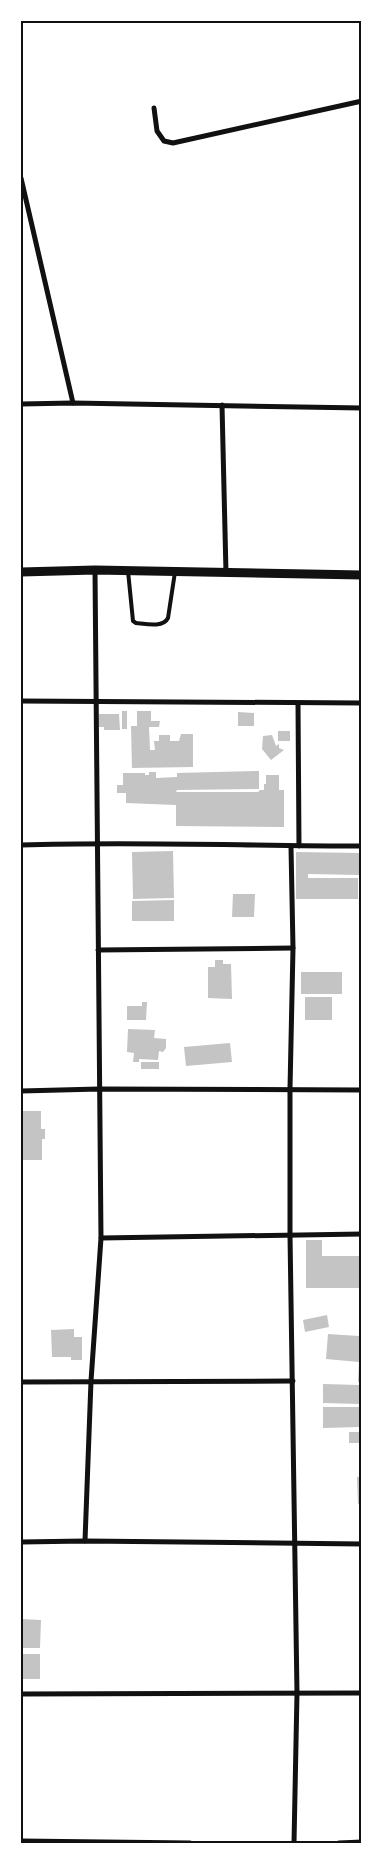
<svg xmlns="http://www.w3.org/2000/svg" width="383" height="1864" viewBox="0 0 383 1864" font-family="'Work Sans',sans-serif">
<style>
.building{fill:#c4c4c4}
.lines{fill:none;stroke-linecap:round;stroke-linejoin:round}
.service{stroke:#111;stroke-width:4}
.minor{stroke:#111;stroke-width:5}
.tertiary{stroke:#111;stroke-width:9}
.neatline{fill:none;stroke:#111;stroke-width:2}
</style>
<rect width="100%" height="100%" fill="#fff"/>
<g class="building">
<rect x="122" y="711" width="5" height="18"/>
<path d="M137,711H151V721H160L159,727H149L150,750H155L154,741H159V735H170V741H179L181,734H193V767L132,768L131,726H137Z"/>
<path d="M238,712L254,713V726H238Z"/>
<path d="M99,714H119L120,730H104V727H99Z"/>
<rect x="278" y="731" width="12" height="10"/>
<path d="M272,735L276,746L279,744V748L284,750L271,760L262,749L263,736Z"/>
<path d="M259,771V789L177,790L176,792H258L260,790H264V784H266V775H279V790H284V827L176,826V805L126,803V793H117V785H123V773H145V775H149V772H156V778L177,777V773Z"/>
<path d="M173,851L174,898L133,899L132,852Z"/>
<path d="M296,852L360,853V875L308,874V878H358V899H296Z"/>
<path d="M233,894H255L254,917H232Z"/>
<path d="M174,900V921H132V901Z"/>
<path d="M215,960H223V964H231L232,999L208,998V967H215Z"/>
<rect x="301" y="972" width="41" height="22"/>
<rect x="305" y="997" width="27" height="23"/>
<path d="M142,1002H147L146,1020H127V1006H142Z"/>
<path d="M128,1029L155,1030L154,1038L166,1039V1048L163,1052L159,1051L158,1060L139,1059V1062H133L134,1053L127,1052Z"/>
<path d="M230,1043L232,1062L186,1066L184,1047Z"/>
<rect x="141" y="1062" width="18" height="7"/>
<path d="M21,1111H41V1129H45V1139H42V1160H21Z"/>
<path d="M306,1240H322V1256H362V1288H306Z"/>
<path d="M327,1315L329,1327L305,1332L303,1320Z"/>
<path d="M74,1329V1337H82V1360H71V1357H52L51,1330Z"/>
<path d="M359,1333H362V1382H358L359,1362L326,1359L328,1334L359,1336Z"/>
<path d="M323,1384L359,1385V1404L323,1403Z"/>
<path d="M323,1407H359L360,1427L323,1428Z"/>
<rect x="349" y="1432" width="13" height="11"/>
<path d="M357,1477H362V1504H358Z"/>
<path d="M21,1619L41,1620L40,1648H21Z"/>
<rect x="21" y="1654" width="19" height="25"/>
</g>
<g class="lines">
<path class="service" d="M128,571L133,621L136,623C146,624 163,628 168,618L175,572"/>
<g class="minor">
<path d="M154,108L157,131L164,141L173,143L362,101"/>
<path d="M21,178L73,403"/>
<path d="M21,404L73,403L362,408"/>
<path d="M222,405L226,573"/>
<path d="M21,701L362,703"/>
<path d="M298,703L299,846"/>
<path d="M21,845C135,841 248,846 362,846"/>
<path d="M291,847L293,948L290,1089V1235L297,1693L294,1843"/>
<path d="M98,950L293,948"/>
<path d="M21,1091L99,1089L362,1090"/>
<path d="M101,1238L362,1234"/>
<path d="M21,1382L293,1381"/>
<path d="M85,1541L91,1381L101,1238L95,570"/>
<path d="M21,1542L85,1541L362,1544"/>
<path d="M21,1694L362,1693"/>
<path d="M21,1841L190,1843"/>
<path d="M339,1843L362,1842"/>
</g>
<path class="tertiary" d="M21,572L95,570L362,575"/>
</g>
<rect width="383" height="1864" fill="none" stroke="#ffffff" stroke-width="45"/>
<rect x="22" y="22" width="338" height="1820" class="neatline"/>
</svg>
